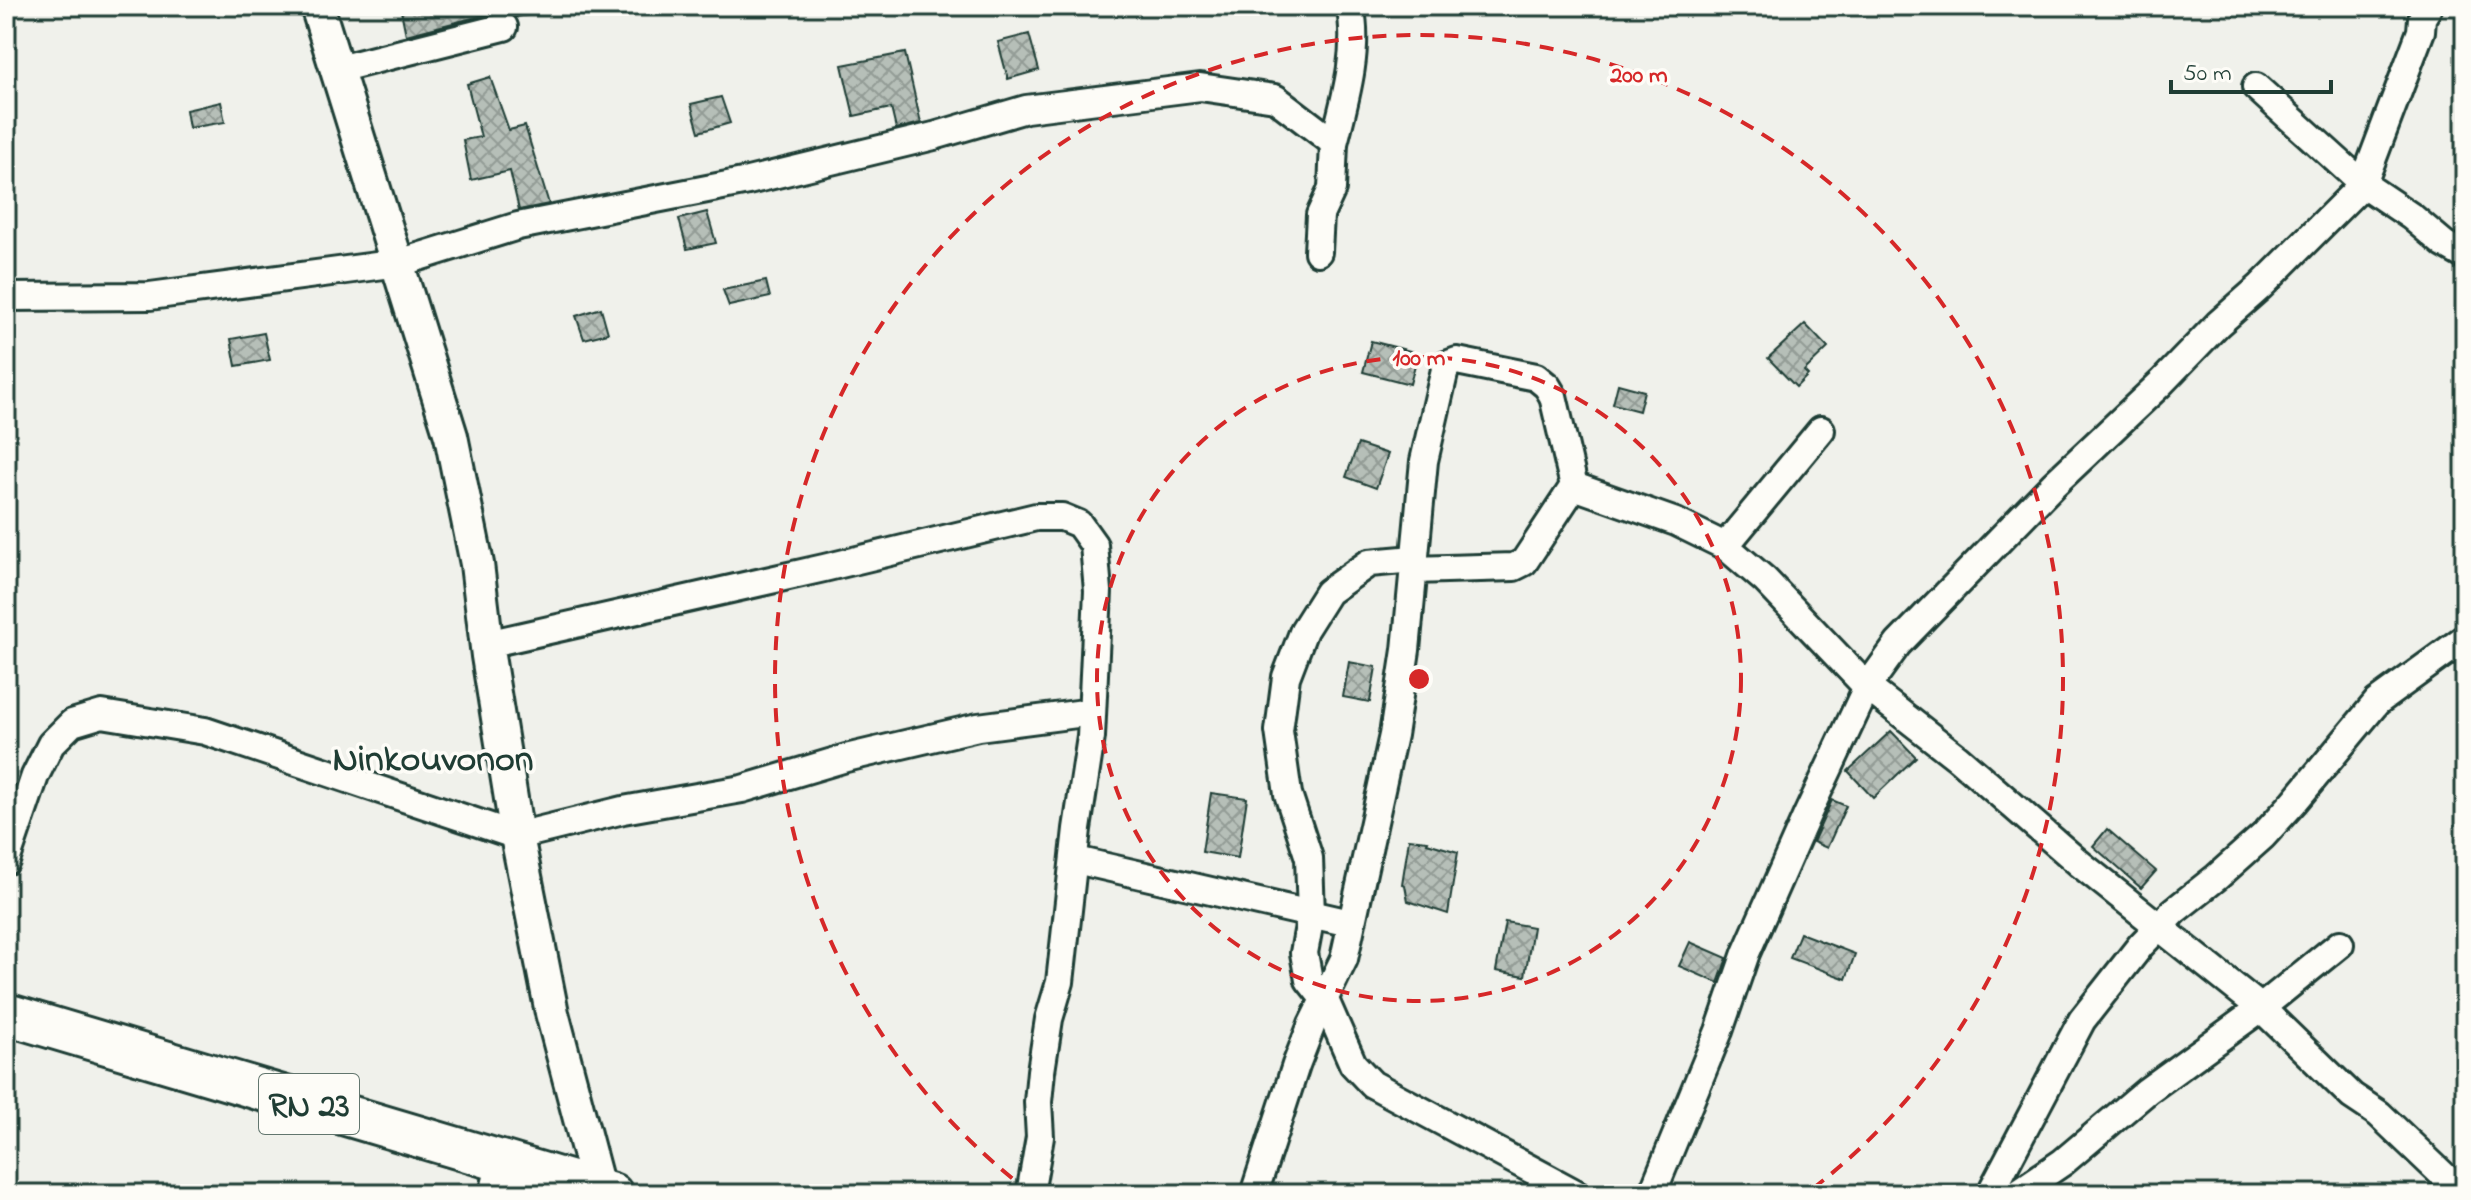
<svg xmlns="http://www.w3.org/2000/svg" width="2471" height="1200" viewBox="0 0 2471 1200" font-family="'Indie Flower',sans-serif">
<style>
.building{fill:url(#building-cross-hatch);stroke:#1f3d34;stroke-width:2}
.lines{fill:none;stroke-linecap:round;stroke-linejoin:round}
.minor-casing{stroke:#1f3d34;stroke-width:32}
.tertiary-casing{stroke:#1f3d34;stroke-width:38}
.primary-casing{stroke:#1f3d34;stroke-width:46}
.minor{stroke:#fdfcf7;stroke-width:26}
.tertiary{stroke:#fdfcf7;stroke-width:32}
.primary{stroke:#fdfcf7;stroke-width:40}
.ring{fill:none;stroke:#d62828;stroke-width:4;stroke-dasharray:14 10}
.labels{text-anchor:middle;stroke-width:7;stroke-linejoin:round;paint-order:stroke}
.shield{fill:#fdfcf7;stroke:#62766e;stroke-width:2}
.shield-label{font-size:34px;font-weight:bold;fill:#1f3d34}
.neighbourhood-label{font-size:38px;font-weight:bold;fill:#1f3d34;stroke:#fdfcf7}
.centre{fill:#d62828;stroke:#fdfcf7;stroke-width:4}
.ring-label{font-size:24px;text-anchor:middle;font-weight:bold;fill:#d62828;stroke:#fdfcf7;stroke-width:7;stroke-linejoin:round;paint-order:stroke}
</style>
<defs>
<pattern id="building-cross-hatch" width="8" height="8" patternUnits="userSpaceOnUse" patternTransform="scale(2)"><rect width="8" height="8" fill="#b6bfb8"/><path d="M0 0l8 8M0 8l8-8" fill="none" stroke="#939c96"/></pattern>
</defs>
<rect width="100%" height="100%" fill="#f0f1eb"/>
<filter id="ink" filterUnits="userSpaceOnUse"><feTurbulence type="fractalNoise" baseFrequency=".0125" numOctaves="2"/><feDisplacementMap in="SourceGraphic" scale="16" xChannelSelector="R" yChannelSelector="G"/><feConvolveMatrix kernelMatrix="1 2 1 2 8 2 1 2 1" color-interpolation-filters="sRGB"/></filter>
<g filter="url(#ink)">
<g class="building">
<path d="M400,6H528L529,15L516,17L509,12L500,11L406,35Z"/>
<path d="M1029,34L1039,70L1008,79L998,42Z"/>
<path d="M905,53L921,123L896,129L891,108L854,116L842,65Z"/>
<path d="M490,77L509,130L525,126L549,204L519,210L510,171L471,180L463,140L481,137L467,84Z"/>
<path d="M721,97L730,123L699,132L691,104Z"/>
<path d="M221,102L225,122L189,128L186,110Z"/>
<path d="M707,212L716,243L687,249L679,219Z"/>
<path d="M766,281L770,297L729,306L723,290Z"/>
<path d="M601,308L608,333L584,339L576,316Z"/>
<path d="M1805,324L1828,348L1804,371L1808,375L1796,387L1768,358Z"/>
<path d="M264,333L270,360L236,366L231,339Z"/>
<path d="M1371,341L1418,353L1410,384L1363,372Z"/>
<path d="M1618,384L1644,391L1639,411L1613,404Z"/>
<path d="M1358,444L1388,454L1376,488L1346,477Z"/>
<path d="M1349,662L1376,667L1370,702L1343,697Z"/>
<path d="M1891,731L1916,757L1873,798L1848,771Z"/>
<path d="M1211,793L1247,798L1238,858L1202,852Z"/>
<path d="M1832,800L1846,806L1827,848L1813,842Z"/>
<path d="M2107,829L2156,871L2141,888L2093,846Z"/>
<path d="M1409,839L1428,841L1427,843L1458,852L1448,914L1408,901L1405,885L1402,884Z"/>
<path d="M1505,922L1533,927L1525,976L1496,971Z"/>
<path d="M1800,933L1855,954L1846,979L1790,958Z"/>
<path d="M1690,942L1727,958L1718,983L1679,966Z"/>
</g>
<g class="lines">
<defs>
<g id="minor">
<path d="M338,69L504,27"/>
<path d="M2256,87L2363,184L2412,217L2444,244L2465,256"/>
<path d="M1318,252L1320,215L1332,189L1334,143"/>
<path d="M6,297L150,296L399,263L518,226L748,181L934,136L1026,109L1200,87L1275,98L1334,143C1345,100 1360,49 1350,6"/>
<path d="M1574,486L1676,522L1725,546L1765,580L1867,687L1958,758L2079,863L2261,1008L2352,1096L2379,1114L2463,1194"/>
<path d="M1725,546L1821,430"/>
<path d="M1414,559L1369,563L1328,592L1304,630L1286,677L1279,731L1288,794L1309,858L1311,915L1304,953L1309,980L1325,1000L1353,1064L1372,1084L1577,1194"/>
<path d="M487,644L824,568L1036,517H1062L1079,524L1094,545L1098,591L1091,737L1077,829L1060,982L1049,1019L1041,1071L1038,1102L1040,1137L1030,1194"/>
<path d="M1076,860L1350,923"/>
<path d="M6,861L35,776L51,744L72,723L102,714L205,731L517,836L623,810L742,789L846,758L978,727L1092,712"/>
<path d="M493,1194L501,1162"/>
<path d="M1254,1194L1296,1065L1312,1024L1344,959L1393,735L1406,650L1424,461L1446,365L1457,361L1536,377L1547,386L1553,396L1574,486L1524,562L1514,567L1413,570"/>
<path d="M1652,1194L1719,1031L1746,953L1807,815L1867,687L1898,644L2053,485L2161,383L2218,324L2261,286L2363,184L2421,31L2422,18L2429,6"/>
<path d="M1990,1194L2082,1020L2141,945L2174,911L2217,877L2263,836L2294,802L2377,702L2465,638"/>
<path d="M2016,1194L2063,1162L2147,1091L2261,1008L2340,944"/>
</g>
<path id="tertiary" d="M317,6L451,436L477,564L488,656L517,836L552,1013L599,1191"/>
<path id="primary" d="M6,1014L612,1194"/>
</defs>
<use href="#minor" class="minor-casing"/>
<use href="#tertiary" class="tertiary-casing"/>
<use href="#primary" class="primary-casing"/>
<use href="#minor" class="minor"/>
<use href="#tertiary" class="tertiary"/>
<use href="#primary" class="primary"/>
</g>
</g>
<g class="ring">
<circle cx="1419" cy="679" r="322"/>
<path d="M1031 1193A644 644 0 1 1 1807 1193"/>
</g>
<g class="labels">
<rect class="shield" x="259" y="1074" width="100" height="60" rx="6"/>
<g class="shield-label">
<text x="309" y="1116">RN 23</text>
</g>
<g class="neighbourhood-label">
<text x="433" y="770">Ninkouvonon</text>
</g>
</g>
<circle cx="1419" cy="679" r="12" class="centre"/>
<g class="ring-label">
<text x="1639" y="82">200 m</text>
<text x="1419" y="365">100 m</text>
</g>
<rect width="2471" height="1200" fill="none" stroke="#fdfcf7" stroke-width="32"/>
<rect x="16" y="16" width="2439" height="1168" fill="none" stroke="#1f3d34" stroke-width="3" filter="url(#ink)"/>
<path d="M2171 80v12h160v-12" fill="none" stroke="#1f3d34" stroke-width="4"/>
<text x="2183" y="80" font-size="24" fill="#1f3d34" stroke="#fdfcf7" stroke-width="6" paint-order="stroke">50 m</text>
</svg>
